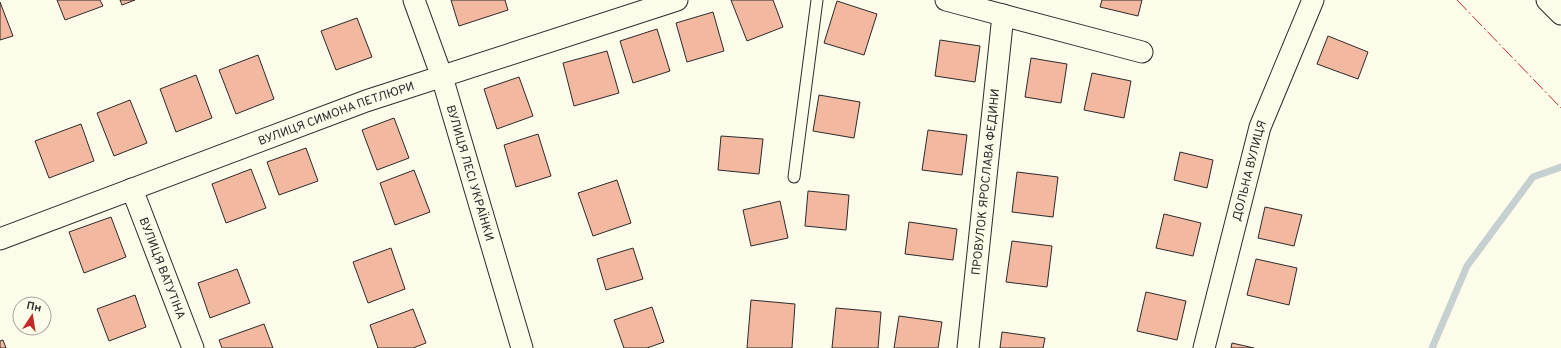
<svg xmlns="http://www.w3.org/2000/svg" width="1561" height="348" viewBox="0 0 1561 348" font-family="Overpass,sans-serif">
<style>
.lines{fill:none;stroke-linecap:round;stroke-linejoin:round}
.stream{stroke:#c7d0d0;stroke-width:7}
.building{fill:#f2b8a0;stroke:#2b2b2b}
.service-casing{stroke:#2b2b2b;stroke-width:13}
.minor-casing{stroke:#2b2b2b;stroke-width:23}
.service{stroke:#fdfbea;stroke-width:11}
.minor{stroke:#fdfbea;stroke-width:21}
.power{stroke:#c62828;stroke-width:1;stroke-dasharray:14 3 2 3;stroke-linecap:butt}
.labels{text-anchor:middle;stroke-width:3;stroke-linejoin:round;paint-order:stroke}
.street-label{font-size:12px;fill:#2b2b2b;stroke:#fdfbea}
</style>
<rect width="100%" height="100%" fill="#fdfbea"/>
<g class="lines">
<path class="stream" d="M1432,348L1467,266L1533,177L1561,167"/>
</g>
<g class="building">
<path d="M57,0H100L103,6L65,20Z"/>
<path d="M120,0H135L122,5Z"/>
<path d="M451,0H505L508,10L459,26Z"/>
<path d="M731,0H773L783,27L747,41Z"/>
<path d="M1102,0H1142L1138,16L1100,7Z"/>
<path d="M837,1L877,14L864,55L824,43Z"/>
<path d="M0,2L13,36L0,40Z"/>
<path d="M713,12L724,51L687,62L676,23Z"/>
<path d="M357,18L372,57L336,70L321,31Z"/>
<path d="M657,29L670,71L633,83L620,41Z"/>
<path d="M1328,36L1368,52L1358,79L1317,64Z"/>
<path d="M940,40L980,46L975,82L935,76Z"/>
<path d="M607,51L619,93L574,106L563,63Z"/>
<path d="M258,55L274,99L236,114L219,70Z"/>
<path d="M1031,58L1067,64L1061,103L1025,97Z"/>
<path d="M1092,73L1131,81L1124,118L1084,110Z"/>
<path d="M196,75L212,118L176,132L160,89Z"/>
<path d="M519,77L533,116L497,129L484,89Z"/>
<path d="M819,95L860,102L854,138L813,131Z"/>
<path d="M130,100L147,143L114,156L97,113Z"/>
<path d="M394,118L409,158L377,170L362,130Z"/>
<path d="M81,124L94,161L49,178L35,141Z"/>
<path d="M928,130L967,135L962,175L922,170Z"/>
<path d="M538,134L551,176L516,187L504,145Z"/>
<path d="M721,136L763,139L759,174L718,170Z"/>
<path d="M306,148L318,181L279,195L267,162Z"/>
<path d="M1180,152L1213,160L1207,188L1174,180Z"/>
<path d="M251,169L266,208L226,223L212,184Z"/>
<path d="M414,170L430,212L395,225L380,183Z"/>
<path d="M1017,172L1058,177L1053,217L1012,212Z"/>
<path d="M617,180L631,223L593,236L578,193Z"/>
<path d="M808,191L849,195L846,230L805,226Z"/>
<path d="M780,201L788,238L751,246L743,210Z"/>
<path d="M1265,207L1302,215L1294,246L1258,238Z"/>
<path d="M1164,214L1201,223L1193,256L1156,248Z"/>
<path d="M111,217L126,257L84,273L69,232Z"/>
<path d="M909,222L957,229L953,260L905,254Z"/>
<path d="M1012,241L1052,246L1047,287L1006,282Z"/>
<path d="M391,248L405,289L368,303L353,262Z"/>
<path d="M633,248L643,279L606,290L597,259Z"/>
<path d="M1256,259L1297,268L1289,305L1247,295Z"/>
<path d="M237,269L250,303L210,318L198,283Z"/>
<path d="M1146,292L1186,301L1177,340L1137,331Z"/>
<path d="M135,295L146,327L109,341L97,309Z"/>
<path d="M751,300L795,304L792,348H747Z"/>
<path d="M652,307L664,342L647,348H624L614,320Z"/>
<path d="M836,308L881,312L878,348H832Z"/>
<path d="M413,309L426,343L413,348H378L370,325Z"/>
<path d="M899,316L942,322L938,348H894Z"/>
<path d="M264,324L273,348H222L219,340Z"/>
<path d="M1002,332L1045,338L1043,348H1000Z"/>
<path d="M3,340L6,348H0V341Z"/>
<path d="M1232,343L1254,348H1231Z"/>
</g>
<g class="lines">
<defs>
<path id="service" d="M794,177L817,0"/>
<g id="minor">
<path id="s1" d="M414,0L442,77L522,348"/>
<path d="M946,0L1142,52"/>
<path d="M1547,0L1561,14"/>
<path id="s2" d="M132,189L193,348"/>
<path id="s3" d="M0,239L366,101L677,0"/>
<path id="s4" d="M968,348L1003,15"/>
<path id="s5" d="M1204,348L1260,127L1313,0"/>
</g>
</defs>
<use href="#service" class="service-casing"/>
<use href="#minor" class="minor-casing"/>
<use href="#service" class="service"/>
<use href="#minor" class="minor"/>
<path class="power" d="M1457,0L1561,108"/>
</g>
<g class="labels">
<g class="street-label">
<text dy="4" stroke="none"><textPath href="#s3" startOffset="359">ВУЛИЦЯ СИМОНА ПЕТЛЮРИ</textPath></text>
<text dy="4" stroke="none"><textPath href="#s5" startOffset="183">ДОЛЬНА ВУЛИЦЯ</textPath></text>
<text dy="4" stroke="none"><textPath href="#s1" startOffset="182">ВУЛИЦЯ ЛЕСІ УКРАЇНКИ</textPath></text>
<text dy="4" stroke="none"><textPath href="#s4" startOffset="167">ПРОВУЛОК ЯРОСЛАВА ФЕДИНИ</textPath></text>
<text dy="4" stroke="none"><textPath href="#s2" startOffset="85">ВУЛИЦЯ ВАТУТІНА</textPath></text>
</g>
</g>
<g transform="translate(32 316) rotate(12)"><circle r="19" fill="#fdfbea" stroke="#a9a89e"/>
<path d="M0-3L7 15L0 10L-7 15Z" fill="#c62828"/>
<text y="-6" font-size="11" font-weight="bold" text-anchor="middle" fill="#2b2b2b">Пн</text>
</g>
</svg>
